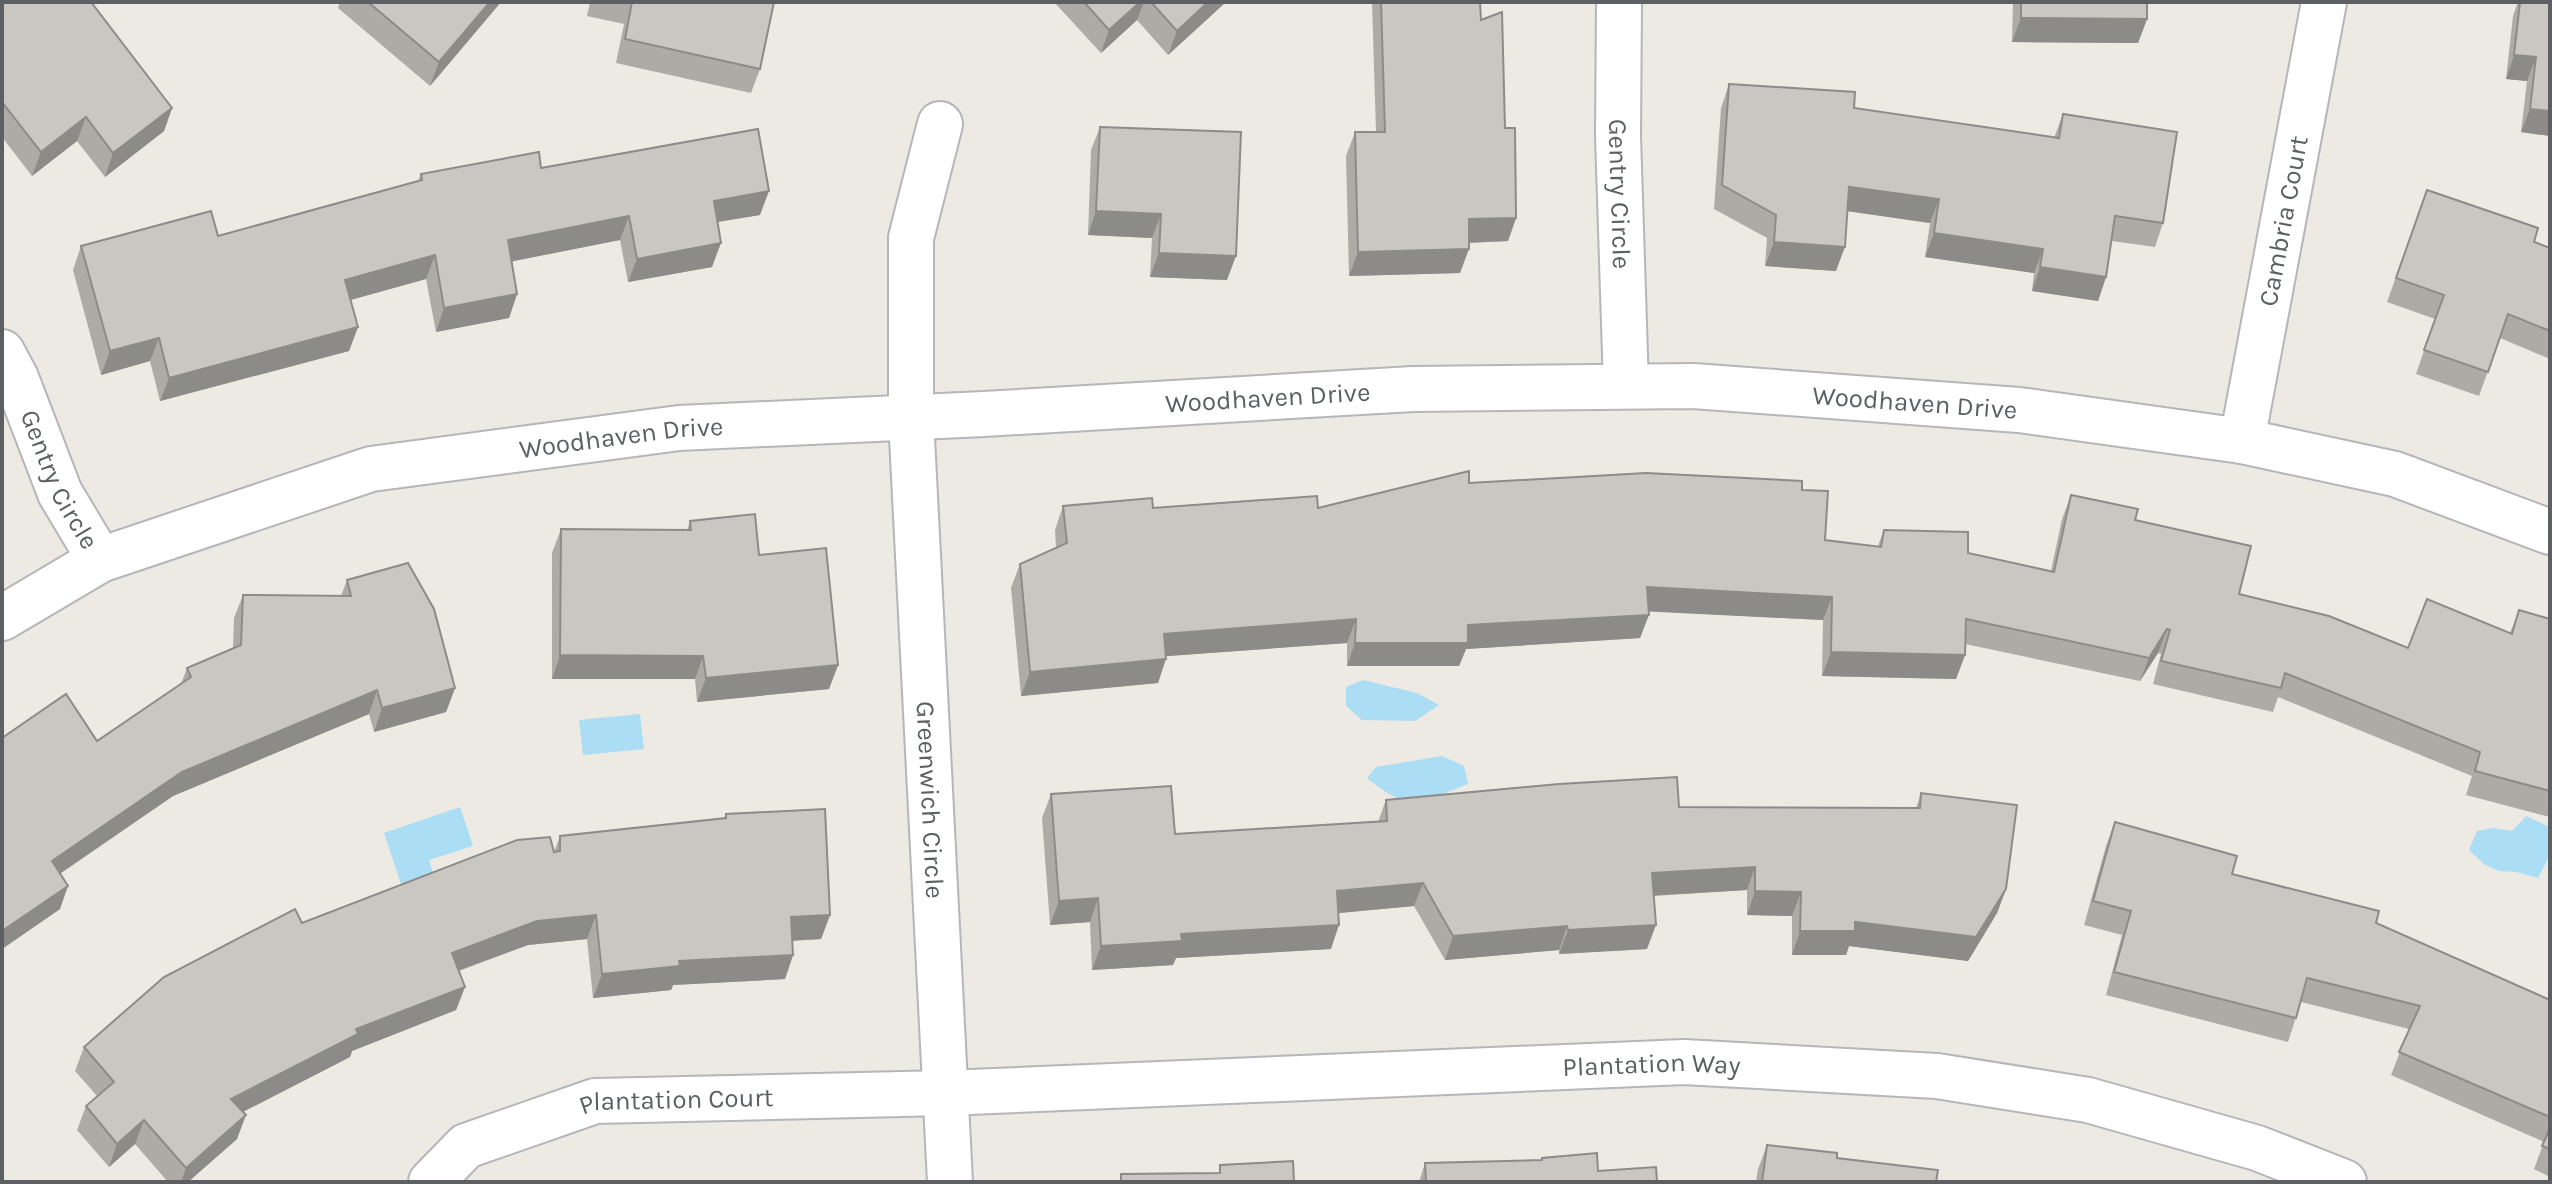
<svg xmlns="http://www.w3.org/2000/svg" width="2552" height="1184" viewBox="0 0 2552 1184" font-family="Karla,sans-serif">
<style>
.water{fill:#abddf5}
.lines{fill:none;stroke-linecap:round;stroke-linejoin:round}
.minor-casing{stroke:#b4b6b9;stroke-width:48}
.minor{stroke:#fff;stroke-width:44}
.wall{fill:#aeaba7}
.shaded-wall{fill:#8d8b88}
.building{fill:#cac7c2;stroke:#8d8b88;stroke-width:2}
.labels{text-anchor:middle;stroke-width:7;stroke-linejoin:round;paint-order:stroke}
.street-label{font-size:26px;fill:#5c6063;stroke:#fff}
</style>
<rect width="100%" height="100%" fill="#edeae4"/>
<g class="water">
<path d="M1363,680L1417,693L1439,705L1415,721L1362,720L1346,706V687Z"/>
<path d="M640,714L644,749L583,755L579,720Z"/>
<path d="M1442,756L1464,766L1468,784C1420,803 1409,813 1367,778L1376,767Z"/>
<path d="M460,807L473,846L429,860L434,876L402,887L384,833Z"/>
<path d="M2526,816L2550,827V855L2538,878L2516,872L2499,871L2484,864L2469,850L2477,831L2493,828L2512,831Z"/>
</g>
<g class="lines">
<defs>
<g id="minor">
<path id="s1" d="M1619,2L1618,136L1626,386"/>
<path id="s2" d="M940,124L911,238V418L950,1182"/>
<path id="s3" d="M2,352L16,378L60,493L100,560"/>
<path id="s4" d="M2242,441L2324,2"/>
<path id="s5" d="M2,618L100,560L371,469L679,428L984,414L1413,389L1693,386L2019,410L2242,441L2395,474L2550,532"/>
<path id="s6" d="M431,1182L466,1146L595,1101L946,1093L1684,1062L1937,1076L2088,1100L2257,1148L2344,1182"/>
</g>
</defs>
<use href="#minor" class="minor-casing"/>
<use href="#minor" class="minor"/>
</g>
<g class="wall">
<path d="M2,2L172,108L164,131L105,177L77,141L32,176L2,137Z"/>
<path d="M340,2H501L430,86L338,8Z"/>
<path d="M590,2H774L760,69L751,93L616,63L624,24L587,16Z"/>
<path d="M1054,2H1226L1168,55L1137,20L1101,53Z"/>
<path d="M1372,2H1480L1481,20L1505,128L1516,218L1508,241L1469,243L1460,273L1349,276L1346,156L1355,132H1376Z"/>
<path d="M2013,2H2147V19L2138,43L2012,42Z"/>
<path d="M2518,2H2550V136L2521,132L2527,81L2506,79L2513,16Z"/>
<path d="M1729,84L1854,108L2054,138L2063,114L2163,223L2155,247L2112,241L2106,277L2098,301L2032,291L2034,273L1925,257L1930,223L1847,211L1836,271L1765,266L1767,238L1714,209L1721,108Z"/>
<path d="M1100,127L1227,280L1150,277L1152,238L1088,235L1091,150Z"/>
<path d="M541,168L760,215L717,222L712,267L628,282L620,240L512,261L517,294L509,318L436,332L426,279L350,300L358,327L349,351L160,401L150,361L101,375L73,270L81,246L218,236L418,181L421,174Z"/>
<path d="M2427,190L2550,248V359L2500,338L2479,396L2416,374L2435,319L2387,302Z"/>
<path d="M1469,483L1802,490L1825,540L1878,546L1884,530L1968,553L2051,571L2062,519L2071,495L2135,520L2239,594L2408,648L2510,633L2519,610L2550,619V817L2466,795L2472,776L2278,697L2273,712L2153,684L2161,654L2158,653L2140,681L1965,644V655L1956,679L1822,676L1823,620L1649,611L1640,638L1466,649L1459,666H1347V643L1166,656L1158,683L1021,696L1011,588L1020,564L1056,548L1055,530L1063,506L1153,508H1318Z"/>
<path d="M690,521L759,555L838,665L829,689L697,702L695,679H552V553L561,529L687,530Z"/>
<path d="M347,580L455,688L446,712L374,732L369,714L173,796L60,874V909L2,949V738L97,741L181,684L187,668L233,648L234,618L243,595L341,596Z"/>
<path d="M1921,793L2006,889L1997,913L1968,961L1849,946L1846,955H1792V916L1747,915V890L1654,896L1647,949L1559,954V950L1445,960L1414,906L1339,913L1331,949L1176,958L1173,965L1092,970L1090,922L1050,925L1042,818L1051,794L1175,834L1378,822L1386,800L1679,807L1916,808Z"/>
<path d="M726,814L830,915L821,939L793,941V955L785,979L673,985L671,990L593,998L587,939L528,945L459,971L465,987L456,1010L352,1051L350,1057L243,1112L237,1139L188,1182H168L135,1144L109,1167L77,1130L86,1106L97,1096L75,1071L84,1047L302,923L554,852L560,836L724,818Z"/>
<path d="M2115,822L2232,874L2376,923L2550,1000V1177L2534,1169L2544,1142L2391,1075L2409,1029L2301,1002L2288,1042L2106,995L2122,935L2084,925L2106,846Z"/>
<path d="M1767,1145L1837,1158L1936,1182H1756L1758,1169Z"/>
<path d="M1542,1158L1598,1171L1657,1182H1419L1425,1163L1541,1160Z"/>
</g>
<g class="shaded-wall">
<path d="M490,2H501L430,86L439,62Z"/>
<path d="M1140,2H1144L1137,20L1101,53L1109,30Z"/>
<path d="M1208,2H1226L1168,55L1177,31Z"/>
<path d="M2021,18L2147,19L2138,43L2012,42Z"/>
<path d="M2514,55L2536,57L2527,81L2506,79Z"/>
<path d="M172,108L164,131L105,177L113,153Z"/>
<path d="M2530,109L2550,111V136L2521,132Z"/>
<path d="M86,117L77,141L32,176L41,152Z"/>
<path d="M1849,187L1939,199L1930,223L1840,210Z"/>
<path d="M769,191L760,215L705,224L714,201Z"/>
<path d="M1096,211L1161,214L1152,238L1088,235Z"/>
<path d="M629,216L620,240L499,264L508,240Z"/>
<path d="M1516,218L1508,241L1460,243L1469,219Z"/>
<path d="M1934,233L2043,249L2034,273L1925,257Z"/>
<path d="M1774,242L1845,247L1836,271L1765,266Z"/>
<path d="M721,243L712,267L628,282L637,259Z"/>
<path d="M1469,249L1460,273L1349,276L1358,252Z"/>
<path d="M1159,253L1236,256L1227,280L1150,277Z"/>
<path d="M435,255L426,279L336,304L345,280Z"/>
<path d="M2040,267L2106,277L2098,301L2032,291Z"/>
<path d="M517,294L509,318L436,332L444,308Z"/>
<path d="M358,327L349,351L160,401L169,378Z"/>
<path d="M159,338L150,361L101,375L110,351Z"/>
<path d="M1647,587L1832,597L1823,620L1639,611Z"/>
<path d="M1649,615L1640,638L1466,649L1459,666H1347L1355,643L1468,625Z"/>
<path d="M1356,619L1347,643L1155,657L1164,634Z"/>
<path d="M2167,629L2158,653L2140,681L2149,658Z"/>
<path d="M1831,652L1965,655L1956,679L1822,676Z"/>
<path d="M560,655L703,656L695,679H552Z"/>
<path d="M1166,659L1158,683L1021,696L1030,672Z"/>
<path d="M838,665L829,689L697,702L706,678Z"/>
<path d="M455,688L446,712L374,732L382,708Z"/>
<path d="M377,690L369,714L173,796L43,885L52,861L182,772Z"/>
<path d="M1755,867L1747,890L1643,896L1652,873Z"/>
<path d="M1423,883L1414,906L1328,914L1337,891Z"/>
<path d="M68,886L60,909L2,949V931Z"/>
<path d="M2006,889L1997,913L1968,961L1849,946L1846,955H1792L1800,931L1855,922Z"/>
<path d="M1755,891L1801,892L1792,916L1747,915Z"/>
<path d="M1098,898L1090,922L1050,925L1059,901Z"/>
<path d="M596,915L587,939L528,945L443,976L452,953L537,921Z"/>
<path d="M830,915L821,939L783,941L791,917Z"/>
<path d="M1339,925L1331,949L1176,958L1173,965L1092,970L1101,946L1181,934Z"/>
<path d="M1656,925L1647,949L1559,954L1568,930Z"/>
<path d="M1567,926L1559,950L1445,960L1453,936Z"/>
<path d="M793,955L785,979L673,985L671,990L593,998L602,974L679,961Z"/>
<path d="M465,987L456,1010L352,1051L350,1057L223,1122L231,1099L356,1029Z"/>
<path d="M246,1115L237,1139L188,1182H181L186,1168Z"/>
<path d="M144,1120L135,1144L109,1167L117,1144Z"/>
</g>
<g class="building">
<path d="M2,2H91L172,108L113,153L86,117L41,152L2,102Z"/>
<path d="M368,2H490L439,62Z"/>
<path d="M632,2H774L760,69L625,39Z"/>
<path d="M1084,2H1140L1109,30Z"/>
<path d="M1151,2H1208L1177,31Z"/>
<path d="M1381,2H1480L1481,20L1502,12L1505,128H1515L1516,218L1469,219V249L1358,252L1355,132H1385Z"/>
<path d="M2021,2H2147V19L2021,18Z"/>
<path d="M2520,2H2550V111L2530,109L2536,57L2514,55Z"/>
<path d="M1729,84L1855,92L1854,108L2059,138L2063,114L2177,132L2163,223L2115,216L2106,277L2040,267L2043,249L1934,233L1939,199L1849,187L1845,247L1774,242L1776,215L1722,185Z"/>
<path d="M1100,127L1241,132L1236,256L1159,253L1161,214L1096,211Z"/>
<path d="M758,129L769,191L714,201L721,243L637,259L629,216L508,240L517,294L444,308L435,255L345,280L358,327L169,378L159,338L110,351L81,246L211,211L218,236L422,180L421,174L539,152L541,168Z"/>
<path d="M2427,190L2538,228L2534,242L2550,248V331L2508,314L2488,372L2424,350L2444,295L2396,278Z"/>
<path d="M1469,471V483L1646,473L1802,481V490L1828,491L1825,540L1881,547L1884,530L1968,532V553L2054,572L2071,495L2138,509L2135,520L2251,546L2239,594L2329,616L2408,648L2427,599L2512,634L2519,610L2550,619V791L2475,771L2480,752L2285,673L2281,688L2161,661L2170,630L2167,629L2149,658L1966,619L1965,655L1831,652L1832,597L1647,587L1649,615L1468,625V643H1355L1356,619L1164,634L1166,659L1030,672L1020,564L1067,543L1063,506L1152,498L1153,508L1317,496L1318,508Z"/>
<path d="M755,514L759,555L826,548L838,665L706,678L703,656L560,655L561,529L691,530L690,521Z"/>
<path d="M408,563L434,609L455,688L382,708L377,690L182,772L52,861L68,886L2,931V738L66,694L97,741L191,677L187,668L241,645L243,595L351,596L347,580Z"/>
<path d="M1677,777L1679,807L1920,808L1921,793L2017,805L2006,889L1976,937L1855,922V931H1800L1801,892L1755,891V867L1652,873L1656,925L1568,930L1567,926L1453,936L1423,883L1337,891L1339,925L1181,934L1182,941L1101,946L1098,898L1059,901L1051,794L1171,786L1175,834L1387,821L1386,800L1559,784Z"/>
<path d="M825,809L830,915L791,917L793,955L679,961L680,966L602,974L596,915L537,921L452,953L465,987L356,1029L358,1034L231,1099L246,1115L186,1168L144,1120L117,1144L86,1106L114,1082L84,1047L164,977L295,909L302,923L517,840L550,837L554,852L560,851V836L726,818V814Z"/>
<path d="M2115,822L2237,856L2232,874L2379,911L2376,923L2550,1000V1117L2399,1052L2420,1006L2307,978L2296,1018L2114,972L2131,911L2093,901Z"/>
<path d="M2550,1128V1149L2542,1146Z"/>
<path d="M1767,1145L1837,1153V1158L1938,1170L1936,1182H1762Z"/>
<path d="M1597,1153L1598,1171L1656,1167L1657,1182H1426L1425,1163L1542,1160V1158Z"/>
<path d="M1293,1161L1294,1182H1121V1174L1220,1173V1165Z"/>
</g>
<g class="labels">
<g class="street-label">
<text dy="9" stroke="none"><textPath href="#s1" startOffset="192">Gentry Circle</textPath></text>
<text dy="9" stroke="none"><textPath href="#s4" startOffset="224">Cambria Court</textPath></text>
<text dy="9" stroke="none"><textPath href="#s5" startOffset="1300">Woodhaven Drive</textPath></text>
<text dy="9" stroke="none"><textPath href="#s5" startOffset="1948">Woodhaven Drive</textPath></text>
<text dy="9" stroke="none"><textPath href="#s5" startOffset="652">Woodhaven Drive</textPath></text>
<text dy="9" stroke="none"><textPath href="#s3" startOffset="140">Gentry Circle</textPath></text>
<text dy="9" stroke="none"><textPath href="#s2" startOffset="680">Greenwich Circle</textPath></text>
<text dy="9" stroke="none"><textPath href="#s6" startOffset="1244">Plantation Way</textPath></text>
<text dy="9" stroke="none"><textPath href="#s6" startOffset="268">Plantation Court</textPath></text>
</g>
</g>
<rect width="2552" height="1184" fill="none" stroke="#5c6063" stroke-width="8"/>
</svg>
